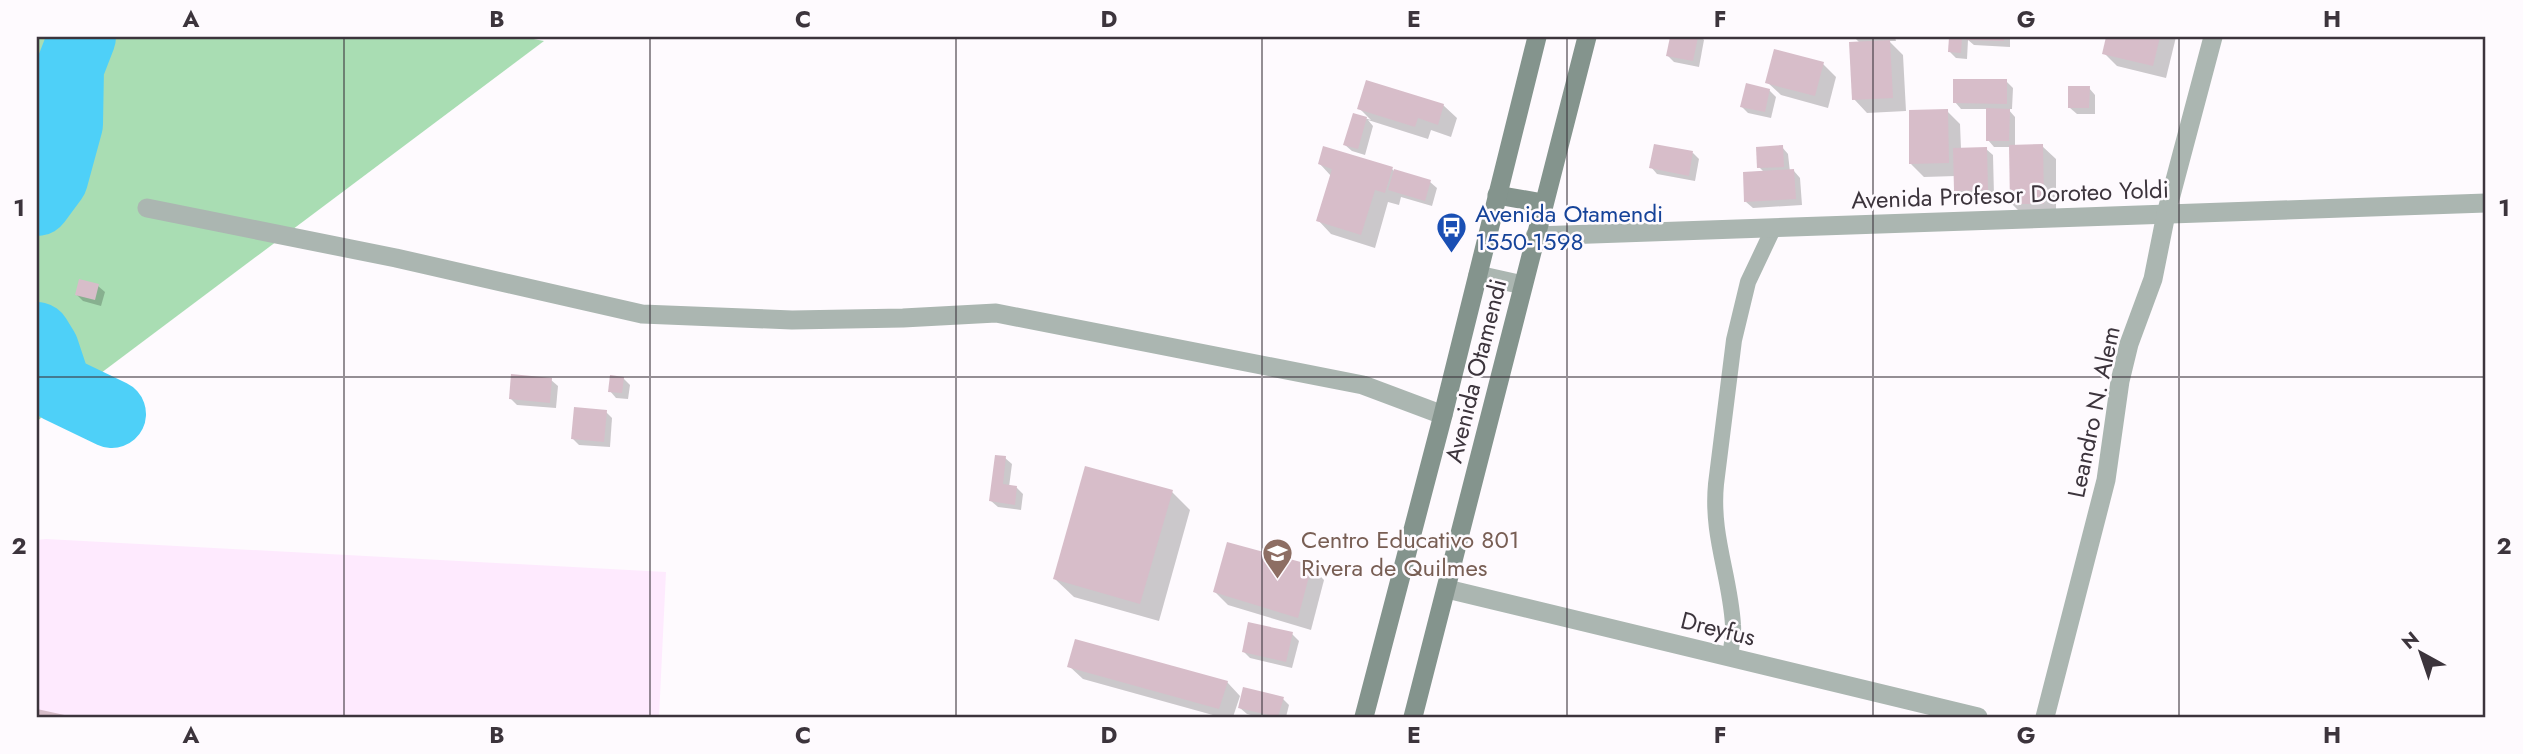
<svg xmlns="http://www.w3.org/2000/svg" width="2523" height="754" viewBox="0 0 2523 754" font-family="Jost,sans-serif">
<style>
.built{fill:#feeafe}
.green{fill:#a9ddb3}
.shadow{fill:#0003}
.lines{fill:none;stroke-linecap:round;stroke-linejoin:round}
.river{stroke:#4ed0f8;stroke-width:68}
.building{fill:#d7bdc9}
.service{stroke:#abb6b1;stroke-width:16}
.minor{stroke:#abb6b1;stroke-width:19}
.secondary{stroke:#84948d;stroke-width:19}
.grid{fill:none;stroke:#3c343c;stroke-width:2;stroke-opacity:0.55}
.labels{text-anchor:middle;stroke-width:5;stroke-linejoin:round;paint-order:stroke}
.street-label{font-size:24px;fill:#3c343c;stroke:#fefafe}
.transit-label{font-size:24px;fill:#164399;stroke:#fefafe;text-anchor:start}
.education-label{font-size:24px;fill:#785e54;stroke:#fefafe;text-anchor:start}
.neatline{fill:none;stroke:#3c343c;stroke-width:2.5}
.grid-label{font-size:23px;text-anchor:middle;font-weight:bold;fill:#3c343c}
</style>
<rect width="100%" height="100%" fill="#fefafe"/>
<path class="built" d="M46,539L666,572L659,717H37V540Z"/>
<path class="green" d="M37,37H523L544,41L37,421Z"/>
<g class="shadow">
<path d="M1671,37H1701L1704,40L1699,67L1674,62L1667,55Z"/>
<path d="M1854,37H1895L1896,41H1889L1903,55L1906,111L1867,113L1854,99L1860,43Z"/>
<path d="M1950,37H2010V47L1974,45L1968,40L1967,59L1956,58L1950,52Z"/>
<path d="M2108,37H2176L2166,78L2117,66L2104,53Z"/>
<path d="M1823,64L1836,77L1828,108L1781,95L1767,82Z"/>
<path d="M2006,81L2013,88L2012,109H2008L2015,117V147L2042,146L2056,159V216L2025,217L2012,204L2011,147H1994L1988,140V109H1961L1955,102Z"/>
<path d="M2089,88L2095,95V114H2077L2070,108Z"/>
<path d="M1769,90L1776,97L1771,118L1748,113L1742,107Z"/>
<path d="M1443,105L1457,118L1451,137L1431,130L1428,139L1368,120L1373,126L1365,155L1352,151L1345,145L1354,115L1371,120L1359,108Z"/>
<path d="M1947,111L1960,124L1961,149H1986L1993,155L1994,196L1963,197L1956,190V176L1924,177L1911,164Z"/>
<path d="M1782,147L1788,154L1790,172L1794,171L1800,178L1802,205L1753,208L1746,202L1765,173L1759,167Z"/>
<path d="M1693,153L1699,159L1695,181L1657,174L1651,167Z"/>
<path d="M1320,164L1392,169L1395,172L1430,182L1437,188L1432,206L1401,197L1399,205L1388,202L1375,248L1331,234L1318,220L1331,176Z"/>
<path d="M98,286L105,292L101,306L83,301L77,295Z"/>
<path d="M623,378L630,385L628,399L616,398L610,391Z"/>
<path d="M551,380L558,386L556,408L517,405L510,398Z"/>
<path d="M606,412L612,418L610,447L579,445L572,438Z"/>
<path d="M1005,458L1012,464L1009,487L1017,488L1023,494L1021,510L998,507L991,501Z"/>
<path d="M1172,492L1190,510L1159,621L1074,597L1055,579Z"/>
<path d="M1311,567L1324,580L1311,630L1228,605L1215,592Z"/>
<path d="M1292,634L1299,641L1292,668L1250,658L1243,651Z"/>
<path d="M1069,666L1227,682L1240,696L1233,717H1220L1083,679Z"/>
<path d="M1283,699L1289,705L1286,717H1258L1247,714L1240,708Z"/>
</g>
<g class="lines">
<g class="river">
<path d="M37,202L54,179L69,124L70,68L82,37"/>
<path d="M37,336L45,349L58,388L112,414"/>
</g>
</g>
<g class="building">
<path d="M1670,37H1698L1693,61L1666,56Z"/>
<path d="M1949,37H1962L1961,53L1948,52Z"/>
<path d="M1966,37H2004V41L1966,40Z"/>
<path d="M2106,37H2160L2153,66L2102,54Z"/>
<path d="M1890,40L1893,98L1852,100L1849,42Z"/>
<path d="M1774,49L1824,62L1815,96L1765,83Z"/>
<path d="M1953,79H2007V104L1953,103Z"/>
<path d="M1366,80L1444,104L1438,125L1418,118L1415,127L1357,109Z"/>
<path d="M1746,83L1770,89L1765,112L1740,107Z"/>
<path d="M2068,86H2090L2089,108H2068Z"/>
<path d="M1986,108L2010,109L2009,141H1986Z"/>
<path d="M1948,109L1949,163L1909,164V110Z"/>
<path d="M1353,113L1367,117L1358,149L1343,145Z"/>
<path d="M1654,144L1693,151L1689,176L1649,168Z"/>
<path d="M2043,144L2044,204H2010L2009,145Z"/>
<path d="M1783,145L1784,167L1757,168L1756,147Z"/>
<path d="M1323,146L1393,167L1385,193L1375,190L1361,235L1316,221L1332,169L1318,164Z"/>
<path d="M1987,147L1988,190L1954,191L1953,148Z"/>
<path d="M1394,169L1431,180L1425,201L1388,190Z"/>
<path d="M1794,169L1796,199L1744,202L1743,172Z"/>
<path d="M79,279L99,284L95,300L75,295Z"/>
<path d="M511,374L552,378L550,403L509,399Z"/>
<path d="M610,375L624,377L622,393L608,392Z"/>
<path d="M574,407L607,410L604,442L571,439Z"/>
<path d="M995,455L1006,456L1003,484L1017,486L1015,505L989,501Z"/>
<path d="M1085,466L1173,490L1140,604L1053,579Z"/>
<path d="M1227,542L1312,565L1298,618L1213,592Z"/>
<path d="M1248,622L1293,632L1286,662L1242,652Z"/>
<path d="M1075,639L1228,681L1219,709L1067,667Z"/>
<path d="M1243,687L1284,697L1278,717L1238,708Z"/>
<path d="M37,709L69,716V717H37Z"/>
</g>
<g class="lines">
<path class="service" d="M1730,657C1731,647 1734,635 1733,625C1730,575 1711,536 1716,484L1734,340L1748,282L1774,227"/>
<g class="minor">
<path d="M147,208L396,258L642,314L792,320L903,318L996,313L1363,385L1443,415"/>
<path d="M1535,236L2486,203"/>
<path d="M1478,275L1523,285"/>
<path d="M1447,589L1978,717"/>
<path d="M2045,717L2106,480L2120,381L2129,344L2153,279L2166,214L2213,37"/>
</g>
<g class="secondary">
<path d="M1497,195L1543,203"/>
<path d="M1364,717L1443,415L1537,37"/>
<path d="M1413,717L1587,37"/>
</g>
</g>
<path class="grid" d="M344,37V717M650,37V717M956,37V717M1262,37V717M1567,37V717M1873,37V717M2179,37V717M37,377H2486"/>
<defs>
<symbol id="bus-pin" viewBox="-11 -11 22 30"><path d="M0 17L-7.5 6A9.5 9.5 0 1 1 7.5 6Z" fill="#1a4fb4" stroke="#fefafe"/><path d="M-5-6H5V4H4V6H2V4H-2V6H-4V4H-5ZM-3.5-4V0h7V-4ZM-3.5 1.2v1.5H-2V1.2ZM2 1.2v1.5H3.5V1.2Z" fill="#fff"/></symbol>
<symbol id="school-pin" viewBox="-11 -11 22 30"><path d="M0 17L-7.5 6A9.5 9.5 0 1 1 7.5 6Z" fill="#8d6e63" stroke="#fefafe"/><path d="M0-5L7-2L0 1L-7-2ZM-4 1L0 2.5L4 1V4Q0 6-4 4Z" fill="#fff"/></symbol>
</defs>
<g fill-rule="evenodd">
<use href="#bus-pin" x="1434" y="210" width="35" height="47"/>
<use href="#school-pin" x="1260" y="536" width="35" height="47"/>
</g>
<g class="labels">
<g class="street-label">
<text transform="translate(2010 195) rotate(-2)" y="8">Avenida Profesor Doroteo Yoldi</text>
<text transform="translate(1476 371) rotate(-76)" y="8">Avenida Otamendi</text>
<text transform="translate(2094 412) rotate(-78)" y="8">Leandro N. Alem</text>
<text transform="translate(1718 629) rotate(14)" y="8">Dreyfus</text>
</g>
<g class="transit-label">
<text x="1475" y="222">Avenida Otamendi<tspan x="1475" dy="28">1550-1598</tspan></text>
</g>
<g class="education-label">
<text x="1301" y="548">Centro Educativo 801<tspan x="1301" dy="28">Rivera de Quilmes</tspan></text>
</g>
</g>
<rect width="2523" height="754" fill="none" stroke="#fefafe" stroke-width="77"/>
<g transform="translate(2421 653) rotate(320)" stroke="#fefafe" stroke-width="5" paint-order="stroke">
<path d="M0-5L12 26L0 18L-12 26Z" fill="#3c343c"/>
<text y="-10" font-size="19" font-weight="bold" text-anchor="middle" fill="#3c343c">N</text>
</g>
<rect x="38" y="38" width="2446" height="678" class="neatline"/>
<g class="grid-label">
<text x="191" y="27">A</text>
<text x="497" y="27">B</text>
<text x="803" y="27">C</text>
<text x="1109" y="27">D</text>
<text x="1414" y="27">E</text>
<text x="1720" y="27">F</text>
<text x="2026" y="27">G</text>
<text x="2332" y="27">H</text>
<text x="19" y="216">1</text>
<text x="2504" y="216">1</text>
<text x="19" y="554">2</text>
<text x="2504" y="554">2</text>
<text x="191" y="743">A</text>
<text x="497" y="743">B</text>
<text x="803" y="743">C</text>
<text x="1109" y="743">D</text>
<text x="1414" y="743">E</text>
<text x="1720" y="743">F</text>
<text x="2026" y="743">G</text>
<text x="2332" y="743">H</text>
</g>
</svg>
